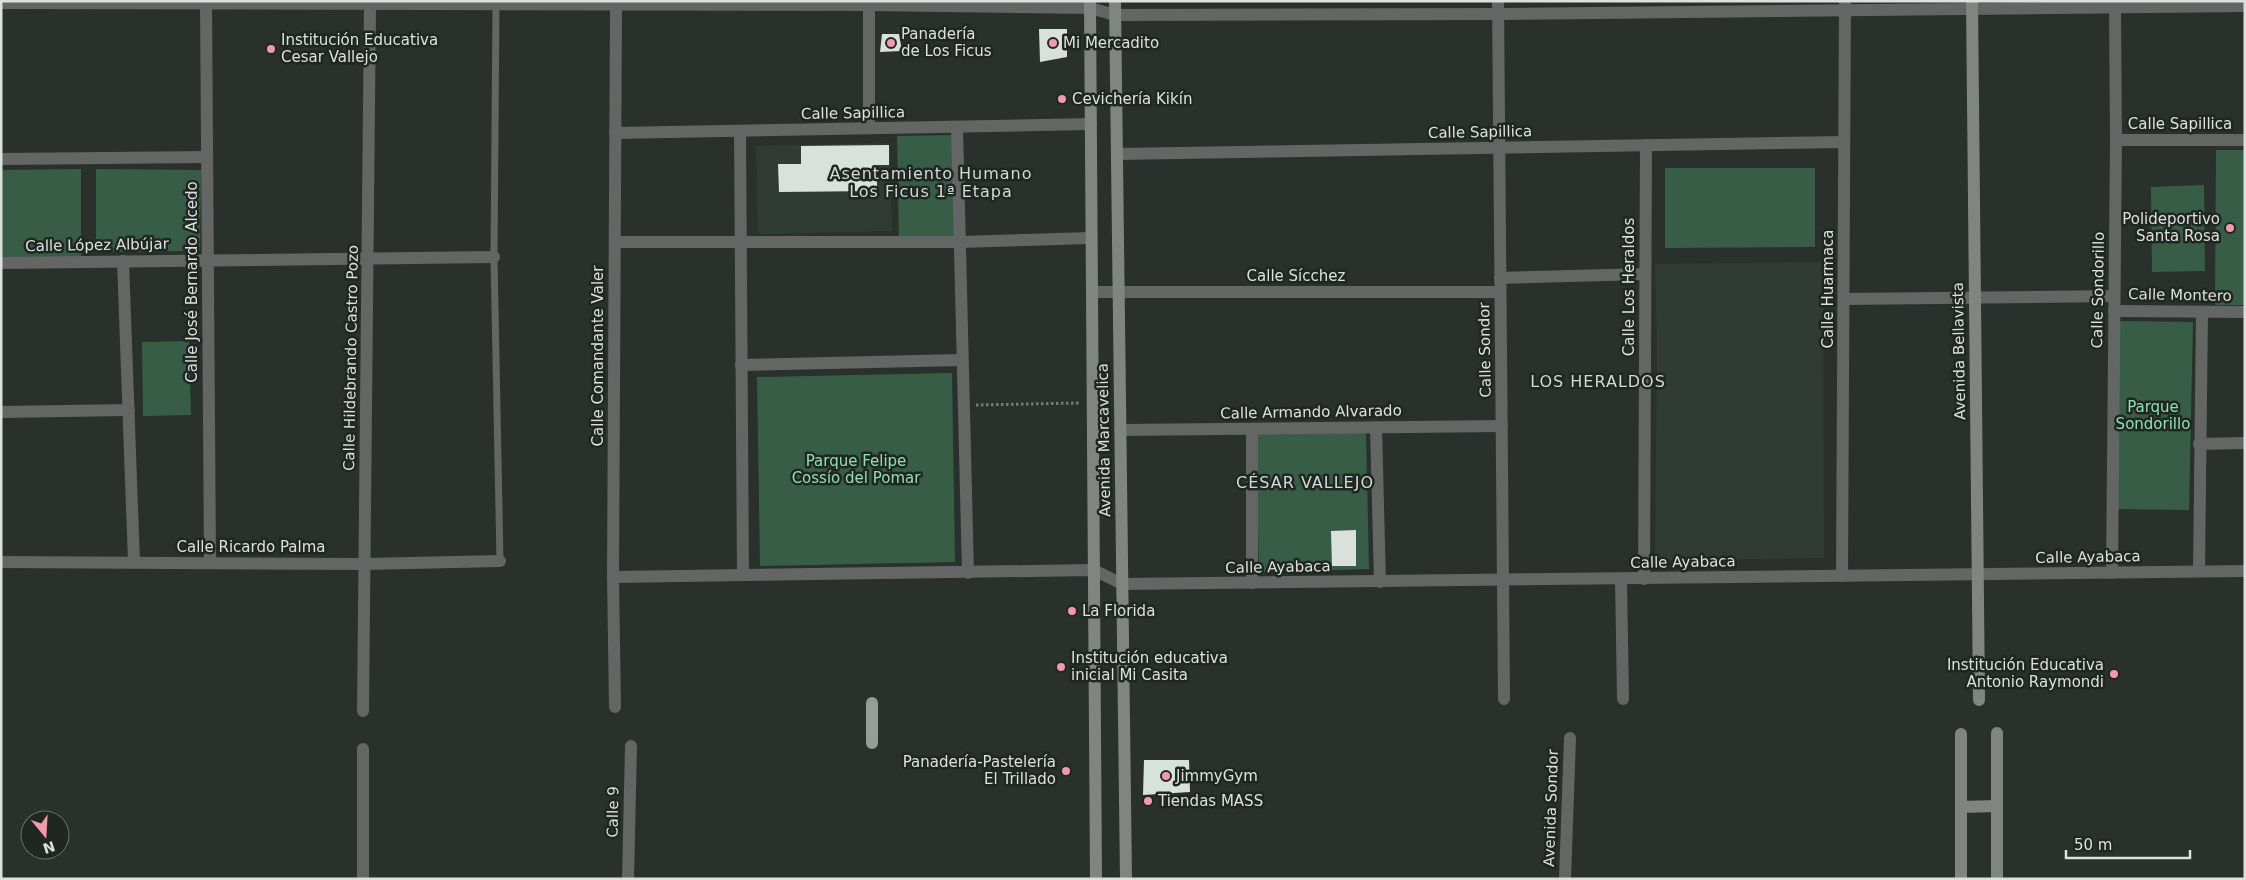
<svg xmlns="http://www.w3.org/2000/svg" width="2246" height="880" viewBox="0 0 2246 880" font-family="'DejaVu Sans',sans-serif">
<style>
.built{fill:#303b34}
.green{fill:#375d47}
.building{fill:#d9e1dc}
.lines{fill:none;stroke-linecap:round;stroke-linejoin:round}
.path{stroke:#767b78;stroke-width:3;stroke-dasharray:2.5 2.5;stroke-linecap:butt}
.lane{stroke:#636664;stroke-width:7}
.street{stroke:#636664;stroke-width:12}
.secondary{stroke:#808582;stroke-width:12}
.primary{stroke:#969c98;stroke-width:12}
.poi-dot{fill:#f39aaa;stroke:#202622;stroke-width:2}
.labels{text-anchor:middle;stroke-width:5;stroke-linejoin:round;paint-order:stroke}
.poi-label{font-size:15px;fill:#dce0de;stroke:#202622;text-anchor:start}
.street-label{font-size:15px;fill:#dce0de;stroke:#202622}
.park-label{font-size:15px;fill:#8de1b1;stroke:#202622}
.neighbourhood-label{font-size:16px;letter-spacing:1px;fill:#d2dad5;stroke:#202622}
</style>
<rect width="100%" height="100%" fill="#2a302c"/>
<g class="built">
<path d="M890,143L892,231L758,234L756,146Z"/>
<path d="M1823,262L1824,558L1655,561L1657,342L1655,264Z"/>
</g>
<g class="green">
<path d="M958,135L957,240L899,242L897,136Z"/>
<path d="M2216,150H2245V305H2215Z"/>
<path d="M1665,168H1815V247L1665,248Z"/>
<path d="M81,169V258H1V170Z"/>
<path d="M96,169L201,170L200,251L96,252Z"/>
<path d="M2204,185L2205,271L2152,272L2151,187Z"/>
<path d="M2117,321L2193,322L2189,510L2114,509Z"/>
<path d="M189,341L191,415L143,416L142,342Z"/>
<path d="M952,373L955,562L760,566L757,377Z"/>
<path d="M1366,432L1369,569L1259,572L1256,434Z"/>
</g>
<g class="building">
<path d="M1039,29H1067V57L1040,62Z"/>
<path d="M882,34H899L902,51L880,52Z"/>
<path d="M889,145V165H877V191L779,192L778,164H801V146Z"/>
<path d="M1356,530V566H1332L1331,531Z"/>
<path d="M1144,760H1189L1190,792L1143,795Z"/>
</g>
<g class="lines">
<path class="path" d="M976,405L1080,403"/>
<path class="lane" d="M496,4L494,257L500,561"/>
<g class="street">
<path d="M206,1L210,562"/>
<path d="M1498,1L1504,699"/>
<path d="M1,3L869,5L1090,8L1115,15L1498,14L2245,6"/>
<path d="M957,127L968,573"/>
<path d="M869,128V1"/>
<path d="M740,131L743,575"/>
<path d="M615,133L1091,124"/>
<path d="M2116,140H2245"/>
<path d="M1117,154L1844,142"/>
<path d="M1,159L207,157"/>
<path d="M615,242H959L1091,238"/>
<path d="M123,261L134,562"/>
<path d="M1,263L494,257"/>
<path d="M1500,278L1645,274"/>
<path d="M1092,292H1500"/>
<path d="M1844,299L2114,296"/>
<path d="M2114,311L2245,312"/>
<path d="M741,365L962,360"/>
<path d="M1,412L129,410"/>
<path d="M1376,427L1380,582"/>
<path d="M1252,429V583"/>
<path d="M1120,430L1502,426"/>
<path d="M2199,444L2245,443"/>
<path d="M1,562L365,564L500,561"/>
<path d="M2199,571L2202,312"/>
<path d="M2112,573L2116,140L2115,8"/>
<path d="M1842,576L1845,1"/>
<path d="M613,577L1094,570L1122,584L2245,571"/>
<path d="M1621,579L1623,699"/>
<path d="M1644,579L1646,145"/>
<path d="M615,707L613,577L616,5"/>
<path d="M363,711L370,4"/>
<path d="M363,879V749"/>
<path d="M628,879L631,746"/>
<path d="M1565,879L1570,738"/>
</g>
<g class="secondary">
<path d="M1090,1L1096,879"/>
<path d="M1115,1L1126,879"/>
<path d="M1972,1L1979,700"/>
<path d="M1961,734V879"/>
<path d="M1961,807L1997,806"/>
<path d="M1997,879V733"/>
</g>
<path class="primary" d="M872,703V743"/>
</g>
<g class="poi-dot">
<circle cx="891" cy="43" r="5"/>
<circle cx="1053" cy="43" r="5"/>
<circle cx="271" cy="49" r="5"/>
<circle cx="1062" cy="99" r="5"/>
<circle cx="2230" cy="228" r="5"/>
<circle cx="1072" cy="611" r="5"/>
<circle cx="1061" cy="667" r="5"/>
<circle cx="2114" cy="674" r="5"/>
<circle cx="1066" cy="771" r="5"/>
<circle cx="1166" cy="776" r="5"/>
<circle cx="1148" cy="801" r="5"/>
</g>
<g class="labels">
<g class="poi-label">
<text x="901" y="39">Panadería<tspan x="901" dy="17">de Los Ficus</tspan></text>
<text x="281" y="45">Institución Educativa<tspan x="281" dy="17">Cesar Vallejo</tspan></text>
<text x="1063" y="48">Mi Mercadito</text>
<text x="1072" y="104">Cevichería Kikín</text>
<text x="2220" y="224" text-anchor="end">Polideportivo<tspan x="2220" dy="17">Santa Rosa</tspan></text>
<text x="1082" y="616">La Florida</text>
<text x="1071" y="663">Institución educativa<tspan x="1071" dy="17">inicial Mi Casita</tspan></text>
<text x="2104" y="670" text-anchor="end">Institución Educativa<tspan x="2104" dy="17">Antonio Raymondi</tspan></text>
<text x="1056" y="767" text-anchor="end">Panadería-Pastelería<tspan x="1056" dy="17">El Trillado</tspan></text>
<text x="1176" y="781">JimmyGym</text>
<text x="1158" y="806">Tiendas MASS</text>
</g>
<g class="street-label">
<text transform="translate(853 113) rotate(-1)" y="5">Calle Sapillica</text>
<text x="2180" y="129">Calle Sapillica</text>
<text transform="translate(1480 132) rotate(-1)" y="5">Calle Sapillica</text>
<text transform="translate(97 245) rotate(-1)" y="5">Calle López Albújar</text>
<text x="1296" y="281">Calle Sícchez</text>
<text transform="translate(192 282) rotate(-90)" y="5">Calle José Bernardo Alcedo</text>
<text transform="translate(1629 287) rotate(-90)" y="5">Calle Los Heraldos</text>
<text transform="translate(1828 289) rotate(-90)" y="5">Calle Huarmaca</text>
<text transform="translate(2098 290) rotate(-89)" y="5">Calle Sondorillo</text>
<text transform="translate(2180 295) rotate(1)" y="5">Calle Montero</text>
<text transform="translate(1485 350) rotate(-91)" y="5">Calle Sondor</text>
<text transform="translate(1959 351) rotate(-91)" y="5">Avenida Bellavista</text>
<text transform="translate(598 356) rotate(-90)" y="5">Calle Comandante Valer</text>
<text transform="translate(351 358) rotate(-89)" y="5">Calle Hildebrando Castro Pozo</text>
<text transform="translate(1311 412) rotate(-1)" y="5">Calle Armando Alvarado</text>
<text transform="translate(1104 440) rotate(-91)" y="5">Avenida Marcavelica</text>
<text x="251" y="552">Calle Ricardo Palma</text>
<text transform="translate(2088 557) rotate(-1)" y="5">Calle Ayabaca</text>
<text transform="translate(1683 562) rotate(-1)" y="5">Calle Ayabaca</text>
<text transform="translate(1278 567) rotate(-1)" y="5">Calle Ayabaca</text>
<text transform="translate(1551 808) rotate(-88)" y="5">Avenida Sondor</text>
<text transform="translate(613 812) rotate(-89)" y="5">Calle 9</text>
</g>
<g class="park-label">
<text x="2153" y="412">Parque<tspan x="2153" dy="17">Sondorillo</tspan></text>
<text x="856" y="466">Parque Felipe<tspan x="856" dy="17">Cossío del Pomar</tspan></text>
</g>
<g class="neighbourhood-label">
<text x="931" y="179">Asentamiento Humano<tspan x="931" dy="18">Los Ficus 1ª Etapa</tspan></text>
<text x="1598" y="387">LOS HERALDOS</text>
<text x="1305" y="488">CÉSAR VALLEJO</text>
</g>
</g>
<rect width="2246" height="880" fill="none" stroke="#dce0de" stroke-width="5"/>
<g transform="translate(45 835) rotate(162)"><circle r="24" fill="#202622" stroke="#6b706d"/>
<path d="M0-4L9 19L0 12L-9 19Z" fill="#f39aaa"/>
<text y="-8" font-size="14" font-weight="bold" text-anchor="middle" fill="#dce0de">N</text>
</g>
<path d="M2066 850v8h124v-8" fill="none" stroke="#dce0de" stroke-width="2.5"/>
<text x="2074" y="850" font-size="15" fill="#dce0de" stroke="#202622" stroke-width="4" paint-order="stroke">50 m</text>
</svg>
